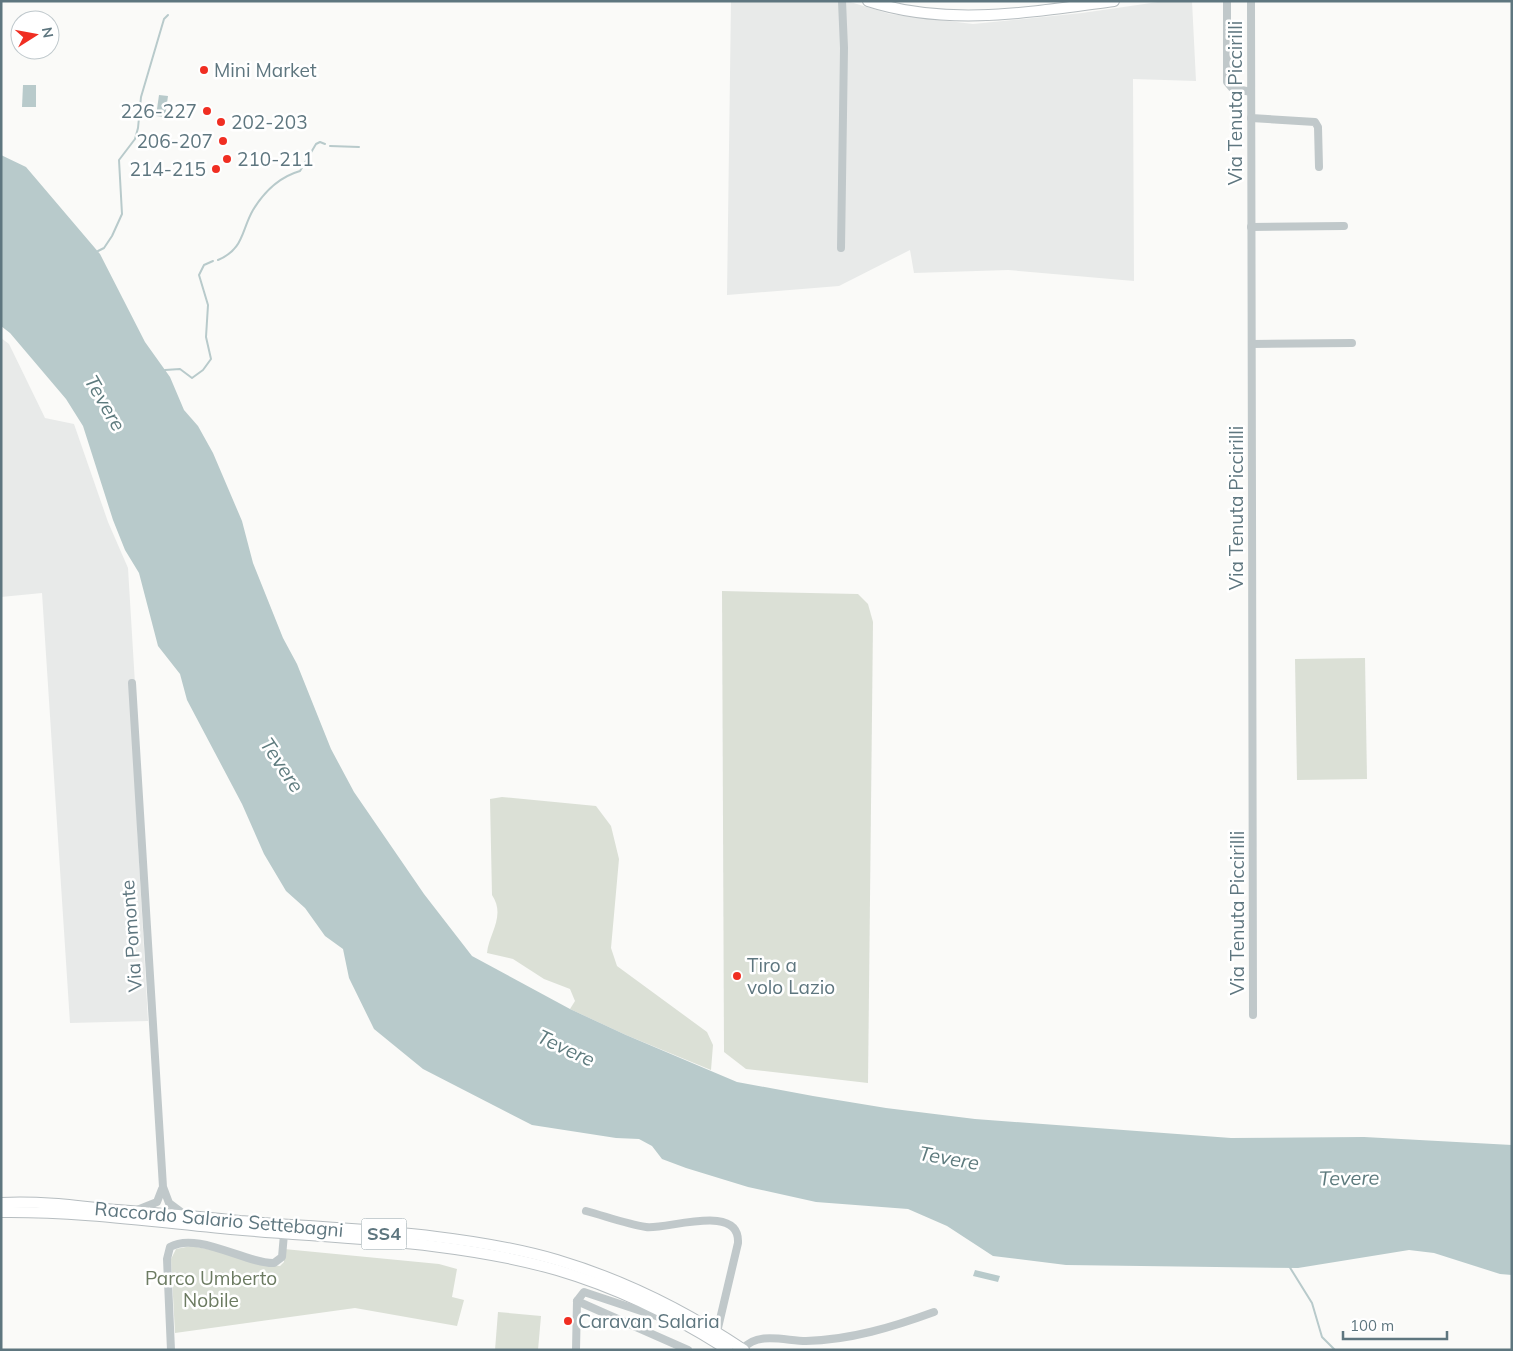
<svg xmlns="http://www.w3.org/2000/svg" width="1513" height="1351" viewBox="0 0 1513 1351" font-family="Mulish,sans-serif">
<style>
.built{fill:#e8eae9}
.green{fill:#dbe0d6}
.water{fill:#b8cacb}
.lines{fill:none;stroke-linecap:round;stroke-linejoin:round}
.stream{stroke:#b8cacb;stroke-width:2}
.major-casing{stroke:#b6bdc0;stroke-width:12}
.minor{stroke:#c0c8ca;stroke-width:8}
.major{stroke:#fff;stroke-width:10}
.poi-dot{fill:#f02e22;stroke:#fff;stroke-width:2}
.labels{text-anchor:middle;stroke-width:5;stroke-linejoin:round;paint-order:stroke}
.shield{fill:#fff;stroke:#8e9fa5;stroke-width:1}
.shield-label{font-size:18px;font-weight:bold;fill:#5e767f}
.poi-label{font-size:19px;fill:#5e767f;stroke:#fff;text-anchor:start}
.street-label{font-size:19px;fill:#5e767f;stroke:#fff}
.park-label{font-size:19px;fill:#6c7b62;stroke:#fff}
.water-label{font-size:20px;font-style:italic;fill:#5e7b7e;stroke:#fff}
</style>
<rect width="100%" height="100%" fill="#fafaf8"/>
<g class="built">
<path d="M731,1H847L890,14L973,24L1082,13L1165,1H1192L1196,81L1133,79L1134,281L1008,270L914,273L910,250L839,286L727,295Z"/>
<path d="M1,338L9,344L45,418L74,424L108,522L128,568L135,684L137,825L148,1021L70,1023L42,593L1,597Z"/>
</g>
<g class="green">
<path d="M722,591L858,594L868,604L873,622L868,1083L746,1069L724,1052Z"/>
<path d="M1365,658L1367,779L1297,780L1295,659Z"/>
<path d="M502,797L596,806L611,826L619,859L611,948L617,966L707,1032L713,1045L711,1070L626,1035L570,1009L575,1001L570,989L544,979L513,959L487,953C489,933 506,916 492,895L490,799Z"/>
<path d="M191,1246L228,1253L257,1264L280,1266L284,1262V1249L439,1264L457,1269L452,1297L464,1300L457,1326L355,1308L175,1333L171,1259L176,1249Z"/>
<path d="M498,1312L541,1316L538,1350H495Z"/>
</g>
<g class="water">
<path d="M23,85H36V107H22Z"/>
<path d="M159,95L168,96L165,117L156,116Z"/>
<path d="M1,155L26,167L100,254L145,342L170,377L184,410L198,426L213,453L242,521L253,563L283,638L297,664L331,749L354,792L424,894L472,956L570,1009L626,1035L737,1082L813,1096L886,1108L975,1119L1231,1138L1364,1137L1512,1145V1275L1500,1274L1434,1253L1409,1250L1298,1268L1066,1265L993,1256L947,1226L908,1209L816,1202L748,1187L686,1168L662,1159L652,1146L639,1139L616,1138L532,1125L423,1069L374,1029L349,978L343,949L325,936L305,908L286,891L264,854L242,804L187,700L180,674L158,646L139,573L125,550L113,520L83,426L66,399L10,333L1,326Z"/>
<path d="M975,1270L1000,1276L998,1282L973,1276Z"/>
</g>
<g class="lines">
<g class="stream">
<path d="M330,146L359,147"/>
<path d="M98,251L104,248L112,236L122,214L119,160L135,139L138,128L141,97L164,19L168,15"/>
<path d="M218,260C244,249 241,231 253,210C264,192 279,177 300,171L316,144L320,142L325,144"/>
<path d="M165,370L180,369L192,378L203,370L211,359L206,337L208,305L199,275L204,265L213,261"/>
<path d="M1289,1266L1312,1303L1322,1337L1335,1350"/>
</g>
<defs>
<g id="major">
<path d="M868,1C948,27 1032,12 1114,1"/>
<path d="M1,1203C36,1201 71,1205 105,1209C150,1213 195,1216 240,1221C344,1230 456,1231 557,1260C624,1280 686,1311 744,1350"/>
<path d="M1,1212C82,1211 163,1223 243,1230C347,1239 456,1241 557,1270C618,1288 675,1316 728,1350"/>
</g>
</defs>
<use href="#major" class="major-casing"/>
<g class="minor">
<path d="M1227,1V82L1232,88L1251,92"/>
<path d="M1251,1L1253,1015"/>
<path d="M1251,118L1315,122L1318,127L1319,167"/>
<path d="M1251,227L1344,226"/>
<path d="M841,248L844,48L842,1"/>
<path d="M1252,344L1352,343"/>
<path d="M132,683L163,1187L169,1203L185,1215"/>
<path d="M137,1210L157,1202L162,1189"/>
<path d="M586,1211C605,1216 626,1224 646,1227C667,1230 740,1202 738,1243L717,1332"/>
<path d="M577,1301L688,1350"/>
<path d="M743,1349C757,1331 786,1341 806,1341C850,1340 893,1327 934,1312"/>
<path d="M171,1350L167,1259L170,1247C197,1231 247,1264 274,1263L282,1257L284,1234"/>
<path d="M576,1350L577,1301L584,1292L662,1318L672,1319"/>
</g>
<use href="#major" class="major"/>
</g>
<g class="poi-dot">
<circle cx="204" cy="70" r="5"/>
<circle cx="207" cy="111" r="5"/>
<circle cx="221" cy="122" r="5"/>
<circle cx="223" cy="141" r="5"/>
<circle cx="227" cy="159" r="5"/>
<circle cx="216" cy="169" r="5"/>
<circle cx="737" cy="976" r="5"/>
<circle cx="568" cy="1321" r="5"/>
</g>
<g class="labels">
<rect class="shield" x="361.5" y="1218.5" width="45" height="31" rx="4"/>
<g class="shield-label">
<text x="384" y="1240">SS4</text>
</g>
<g class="poi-label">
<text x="214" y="77">Mini Market</text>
<text x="197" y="118" text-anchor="end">226-227</text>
<text x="231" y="129">202-203</text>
<text x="213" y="148" text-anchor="end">206-207</text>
<text x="237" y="166">210-211</text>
<text x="206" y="176" text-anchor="end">214-215</text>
<text x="747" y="972">Tiro a<tspan x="747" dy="22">volo Lazio</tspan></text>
<text x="578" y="1328">Caravan Salaria</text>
</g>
<g class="street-label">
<text transform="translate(1235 103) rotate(-90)" y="7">Via Tenuta Piccirilli</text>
<text transform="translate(1236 508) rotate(-90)" y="7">Via Tenuta Piccirilli</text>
<text transform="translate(1237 913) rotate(-90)" y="7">Via Tenuta Piccirilli</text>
<text transform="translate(131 936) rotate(-94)" y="7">Via Pomonte</text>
<text transform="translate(219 1219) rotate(5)" y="7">Raccordo Salario Settebagni</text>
</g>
<g class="park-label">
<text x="211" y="1285">Parco Umberto<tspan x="211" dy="22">Nobile</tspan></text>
</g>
<g class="water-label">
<text transform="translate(105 403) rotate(60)" y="7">Tevere</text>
<text transform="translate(282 765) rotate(56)" y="7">Tevere</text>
<text transform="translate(566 1048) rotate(25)" y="7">Tevere</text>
<text transform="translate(949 1158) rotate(10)" y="7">Tevere</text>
<text transform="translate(1349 1178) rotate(-1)" y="7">Tevere</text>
</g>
</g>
<rect width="1513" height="1351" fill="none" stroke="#5e767f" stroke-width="5"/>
<g transform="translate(35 35) rotate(79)"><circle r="24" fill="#ffffff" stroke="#bfc8cc"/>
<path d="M0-4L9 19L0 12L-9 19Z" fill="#f02e22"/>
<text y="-8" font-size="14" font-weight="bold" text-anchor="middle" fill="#5e767f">N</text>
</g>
<path d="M1343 1331v8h104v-8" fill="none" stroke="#5e767f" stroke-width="2.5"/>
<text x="1350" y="1331" font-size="15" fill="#5e767f" stroke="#ffffff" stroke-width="4" paint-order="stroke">100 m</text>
</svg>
